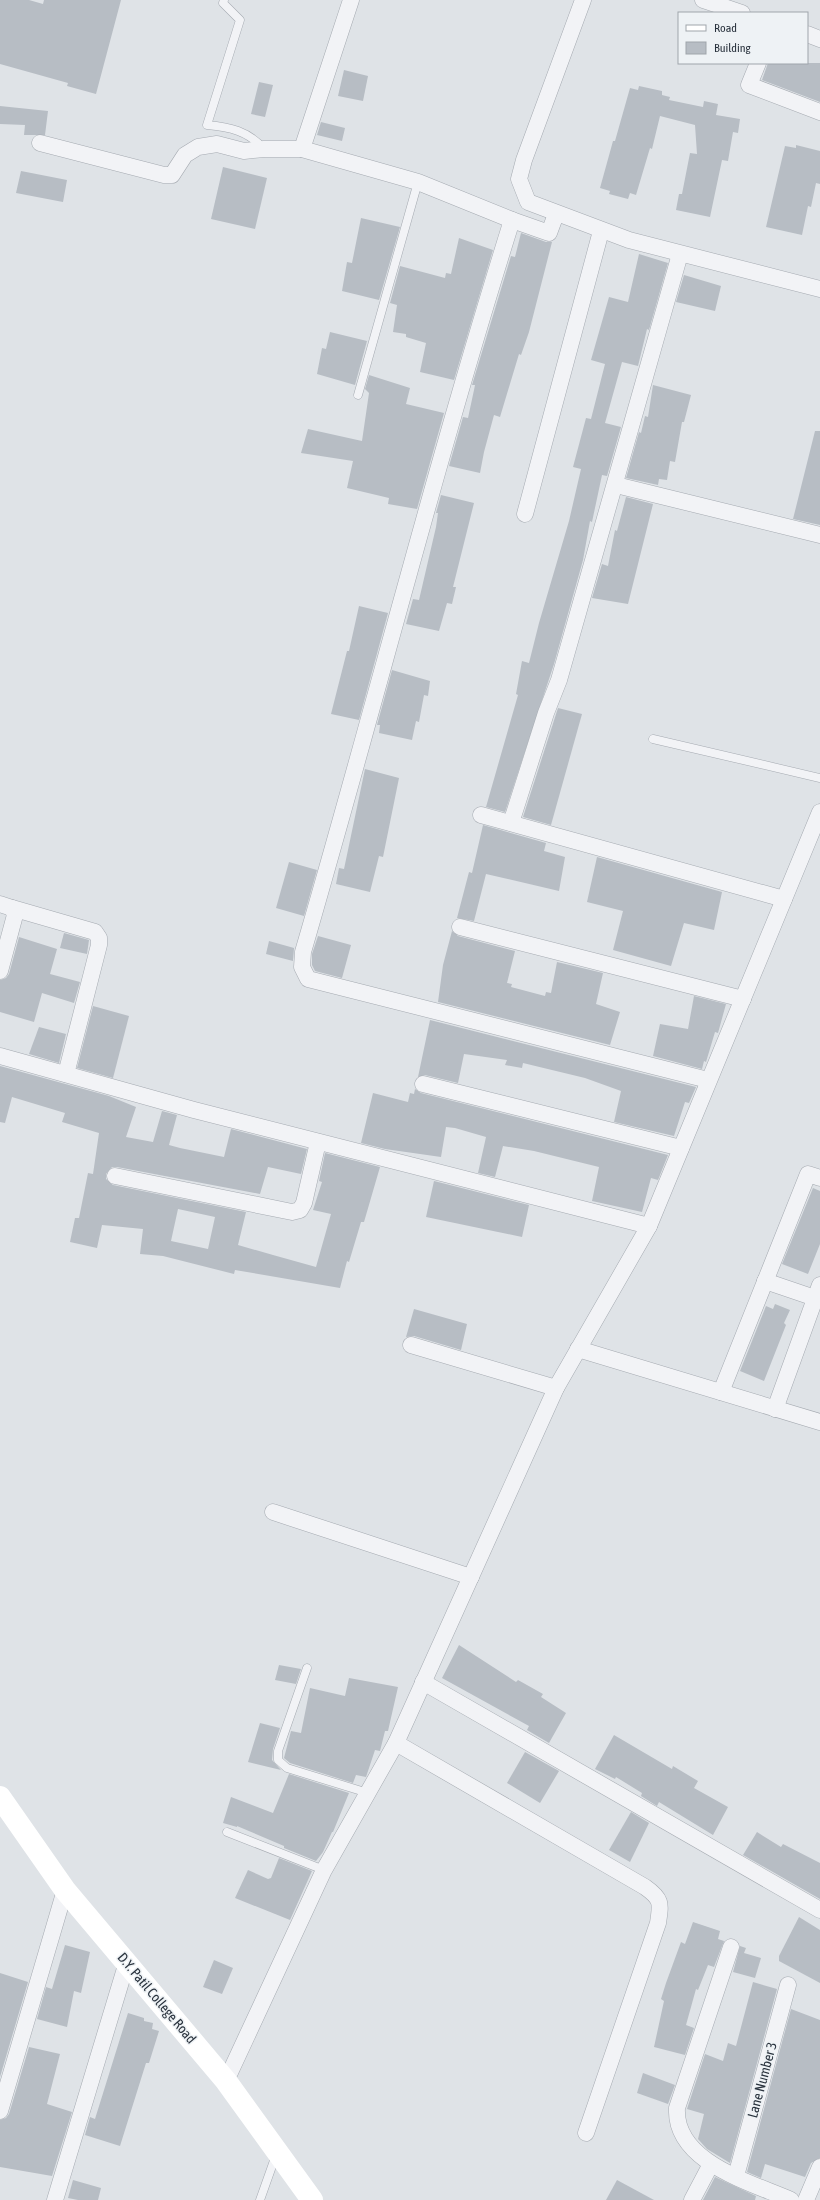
<svg xmlns="http://www.w3.org/2000/svg" width="820" height="2200" viewBox="0 0 820 2200" font-family="'Asap Condensed',sans-serif">
<style>
.building{fill:#b7bdc4;fill-rule:evenodd}
.lines{fill:none;stroke-linecap:round;stroke-linejoin:round}
.lane-casing{stroke:#a5aab1;stroke-width:9}
.street-casing{stroke:#a5aab1;stroke-width:17}
.lane{stroke:#f2f3f6;stroke-width:8}
.street{stroke:#f2f3f6;stroke-width:16}
.secondary{stroke:#fff;stroke-width:22}
.labels{text-anchor:middle;stroke-width:3;stroke-linejoin:round;paint-order:stroke}
.street-label{font-size:14px;fill:#29323d;stroke:#eef2f5}
</style>
<rect width="100%" height="100%" fill="#dfe3e7"/>
<g class="building">
<path d="M0,0H29L43,4L44,0H121L96,94L67,86L68,83L0,64Z"/>
<path d="M768,63H820V102L762,80Z"/>
<path d="M344,70L368,76L363,101L338,96Z"/>
<path d="M259,82L273,85L265,117L251,114Z"/>
<path d="M639,86L662,91V95L670,97L669,100L703,107L704,101L718,104L716,115L740,119L738,133L733,132L728,161L722,160L710,217L676,210L679,194H682L690,153L697,154L695,125L660,116L652,149L650,148L636,195L630,193L628,199L609,194L610,191L600,188L613,141H615L630,88L638,90Z"/>
<path d="M0,106L48,111L45,135H24L25,125L0,124Z"/>
<path d="M321,122L345,128L342,141L317,135Z"/>
<path d="M796,145L820,151V184L816,183L811,207L808,206L802,235L766,227L785,146L796,148Z"/>
<path d="M223,167L267,178L255,229L211,219Z"/>
<path d="M21,171L67,180L63,202L16,193Z"/>
<path d="M361,218L400,227L379,300L342,291L347,262L352,263Z"/>
<path d="M521,233L546,242H552L529,332L521,355L519,354L500,417L494,415L484,452L480,473L449,466L463,417L468,418L474,390L475,385H472L511,256L515,257Z"/>
<path d="M459,238L493,250L454,380L420,372L426,343L406,337V334L393,332L397,305L390,303L400,266L445,278L446,273L451,274Z"/>
<path d="M639,254L668,263L649,330L647,329L638,366L622,362L605,423L621,427L607,476L602,475L592,522L590,521L583,560L554,664L505,812L486,807L518,695L516,694L522,661L529,663L539,623L569,521L581,469L573,467L586,418L591,419L605,364L591,360L609,297L628,302Z"/>
<path d="M684,275L721,286L715,311L676,302Z"/>
<path d="M330,332L367,341L355,385L317,374L322,348L326,349Z"/>
<path d="M369,375L410,388L406,404L444,413L417,509L388,504L389,498L347,488L353,461L301,453L308,429L362,441L369,393L365,389Z"/>
<path d="M653,385L691,395L684,422H682L675,462L670,461L667,480L659,479L658,485L626,478L639,432L641,433L645,416L648,417Z"/>
<path d="M815,431H820V525L793,519Z"/>
<path d="M441,495L474,503L453,587H456L452,604L447,603L439,631L406,624L413,599L419,600L436,527L438,513H436Z"/>
<path d="M626,497L653,504L628,604L592,598L602,564L608,566L615,530L617,531Z"/>
<path d="M359,606L388,613L359,720L331,714L347,651H349Z"/>
<path d="M392,670L430,681L428,696L424,695L419,722L416,721L412,740L379,733L380,725H377Z"/>
<path d="M558,708L582,714L551,825L523,817Z"/>
<path d="M365,769L399,778L383,857L379,856L370,892L336,884L339,868L344,869Z"/>
<path d="M483,825L546,843L544,851L565,857L559,891L486,874L474,921L457,918L469,872L472,873Z"/>
<path d="M597,857L722,892L714,930L684,923L671,966L613,950L623,911L587,902Z"/>
<path d="M289,862L317,870L304,916L276,908Z"/>
<path d="M452,931L458,936L515,951L507,983L512,984L511,987L545,996L546,992L551,993L557,962L603,973L596,1004L620,1012L610,1045L438,1002L443,965Z"/>
<path d="M64,933L89,940L87,954L60,948Z"/>
<path d="M318,936L351,945L342,978L315,971L312,965V954Z"/>
<path d="M19,937L57,949L50,974L80,982L74,1003L42,993L34,1022L0,1012V980L6,978L9,974Z"/>
<path d="M269,941L294,948L293,961L266,954Z"/>
<path d="M694,996L726,1004L718,1033L715,1032L706,1062L704,1061L702,1069L653,1056L660,1024L688,1029Z"/>
<path d="M93,1006L129,1016L113,1078L77,1068Z"/>
<path d="M430,1020L696,1087L689,1103L685,1102L674,1136L614,1122L621,1091L585,1078L523,1063L522,1068L505,1065L507,1060L464,1054L458,1083L425,1075L418,1077Z"/>
<path d="M39,1027L66,1034L59,1063L29,1054Z"/>
<path d="M0,1066L109,1096L136,1107L126,1137L153,1142L162,1111L177,1115L169,1145L180,1148L224,1157L231,1129L307,1149L301,1174L268,1167L260,1194L117,1167H112L106,1174V1179L113,1185L246,1212L238,1245L273,1255L316,1267L331,1214L313,1210L322,1182L319,1181L325,1153L380,1167L364,1222H361L349,1262L347,1261L340,1288L235,1270L234,1274L163,1256L140,1254L143,1229L102,1225L97,1248L70,1242L75,1218H79L88,1173L93,1174L99,1133L62,1122L65,1113L12,1097L5,1123L0,1122ZM178,1209L215,1217L208,1249L171,1241Z"/>
<path d="M415,1089L421,1093L668,1155L658,1180L651,1178L642,1212L592,1201L599,1167L534,1151L503,1146L495,1177L478,1173L486,1137L455,1128L446,1127L441,1157L385,1149L361,1143L373,1093L408,1102L410,1093L414,1094Z"/>
<path d="M434,1181L529,1205L522,1237L426,1217Z"/>
<path d="M813,1188L820,1191V1244L808,1274L782,1264Z"/>
<path d="M775,1304L790,1310L784,1323L786,1325L764,1381L740,1371L766,1306L773,1309Z"/>
<path d="M414,1309L467,1324L461,1350L414,1336L406,1337Z"/>
<path d="M459,1645L516,1682L518,1680L543,1694L541,1697L566,1713L549,1743L527,1730L529,1726L442,1678Z"/>
<path d="M279,1665L301,1669L296,1684L275,1680Z"/>
<path d="M349,1678L398,1687L388,1731H385L380,1751L375,1750L366,1777L356,1775L353,1783L290,1763L284,1758L291,1731L301,1733L310,1688L345,1696Z"/>
<path d="M260,1723L280,1728L273,1749L272,1760L281,1770L248,1762Z"/>
<path d="M614,1735L672,1769L673,1766L698,1781L694,1788L728,1807L713,1835L659,1802L657,1806L641,1796L642,1793L616,1777L615,1779L595,1769Z"/>
<path d="M525,1752L559,1771L540,1803L507,1783Z"/>
<path d="M289,1774L349,1793L333,1832H332L323,1852L316,1861L284,1848V1846L237,1826V1827L223,1823L231,1797L273,1813Z"/>
<path d="M631,1812L649,1823L630,1862L609,1850Z"/>
<path d="M757,1832L781,1847L783,1844L820,1863V1899L743,1855Z"/>
<path d="M279,1858L312,1871L290,1920L235,1898L248,1870L268,1879L271,1878Z"/>
<path d="M799,1917L820,1930V1983L779,1961V1956Z"/>
<path d="M693,1922L720,1931L718,1939L724,1941L714,1967L708,1965L698,1990L696,1989L686,2025L694,2028L685,2055L654,2047L664,2001L661,1999L666,1983L681,1942L685,1944Z"/>
<path d="M65,1945L90,1952L81,1993L74,1991L67,2027L37,2019L46,1987L52,1989Z"/>
<path d="M740,1946L746,1948L744,1953L761,1958L755,1978L733,1972Z"/>
<path d="M214,1960L233,1968L222,1994L203,1987Z"/>
<path d="M0,1973L28,1982L0,2077Z"/>
<path d="M753,1982L777,1989L730,2163L707,2149L698,2139L704,2114L687,2109L705,2054L723,2061L728,2043L736,2046Z"/>
<path d="M791,2009L820,2020V2158L811,2163L805,2177L765,2164L761,2178L747,2172Z"/>
<path d="M128,2013L144,2018V2021L153,2023L152,2029L159,2031L149,2063H146L120,2146L85,2135L90,2117L95,2119Z"/>
<path d="M29,2047L60,2054L47,2104L72,2112L52,2176L0,2167V2120L6,2118L9,2114Z"/>
<path d="M643,2073L675,2085L668,2104L637,2093Z"/>
<path d="M715,2177L756,2196L755,2200H703Z"/>
<path d="M73,2180L101,2188L98,2200H78L68,2198Z"/>
<path d="M617,2180L654,2200H606Z"/>
</g>
<g class="lines">
<defs>
<g id="lane">
<path d="M224,0L223,3L240,20L207,125C230,127 248,131 264,149"/>
<path d="M358,395L418,182"/>
<path d="M653,739L820,778"/>
<path d="M307,1668L278,1751V1760L287,1768L368,1793"/>
<path d="M227,1832L324,1870"/>
<path d="M260,2200L276,2155"/>
</g>
<g id="street">
<path d="M351,0L302,149L418,182L512,220C436,462 374,709 303,952L302,967L308,979L708,1080"/>
<path d="M583,0L524,160L519,179L528,202L629,240L820,289"/>
<path d="M703,0L742,13"/>
<path d="M807,34L820,39"/>
<path d="M758,63L749,85L820,112"/>
<path d="M40,143L164,175H172L185,155L198,147L217,144L244,151L264,149H302"/>
<path d="M512,220L549,233L556,214"/>
<path d="M616,485L820,535"/>
<path d="M525,514L601,231"/>
<path d="M481,815L784,899"/>
<path d="M511,823L546,713L559,680L680,254"/>
<path d="M0,904L12,908L15,915L0,971"/>
<path d="M12,908L95,932L99,938V945L66,1074"/>
<path d="M460,927L743,999"/>
<path d="M0,1056L194,1110L649,1226"/>
<path d="M423,1084L681,1148"/>
<path d="M115,1176L292,1212L300,1210L304,1203L318,1142"/>
<path d="M765,1281L815,1298"/>
<path d="M411,1345L556,1388"/>
<path d="M578,1349L820,1422"/>
<path d="M721,1392L808,1174L820,1178"/>
<path d="M775,1409L820,1285"/>
<path d="M273,1512L471,1577"/>
<path d="M423,1682L820,1910"/>
<path d="M396,1743L645,1887C662,1899 661,1903 658,1923L586,2133"/>
<path d="M731,1947L677,2108C674,2162 750,2182 791,2200"/>
<path d="M226,2081L324,1870L396,1743L556,1388L649,1226L820,812"/>
<path d="M0,2111L65,1890"/>
<path d="M736,2176L788,1985"/>
<path d="M55,2200L127,1962"/>
<path d="M692,2200L711,2164"/>
<path d="M806,2200L820,2167"/>
</g>
</defs>
<use href="#lane" class="lane-casing"/>
<use href="#street" class="street-casing"/>
<use href="#lane" class="lane"/>
<use href="#street" class="street"/>
<path class="secondary" d="M0,1797L65,1890L226,2081L312,2200"/>
</g>
<g class="labels">
<g class="street-label">
<text transform="translate(157 1998) rotate(50)" y="5">D.Y. Patil College Road</text>
<text transform="translate(762 2080) rotate(-75)" y="5">Lane Number 3</text>
</g>
</g>
<rect x="678" y="12" width="130" height="52" fill="#eef2f5" stroke="#9fa5ab"/>
<rect x="686" y="25" width="20" height="6" fill="#ffffff" stroke="#9fa5ab"/>
<text x="714" y="32" font-size="12" fill="#29323d">Road</text>
<rect x="686" y="42" width="20" height="12" fill="#b7bdc4" stroke="#9fa5ab"/>
<text x="714" y="52" font-size="12" fill="#29323d">Building</text>
</svg>
